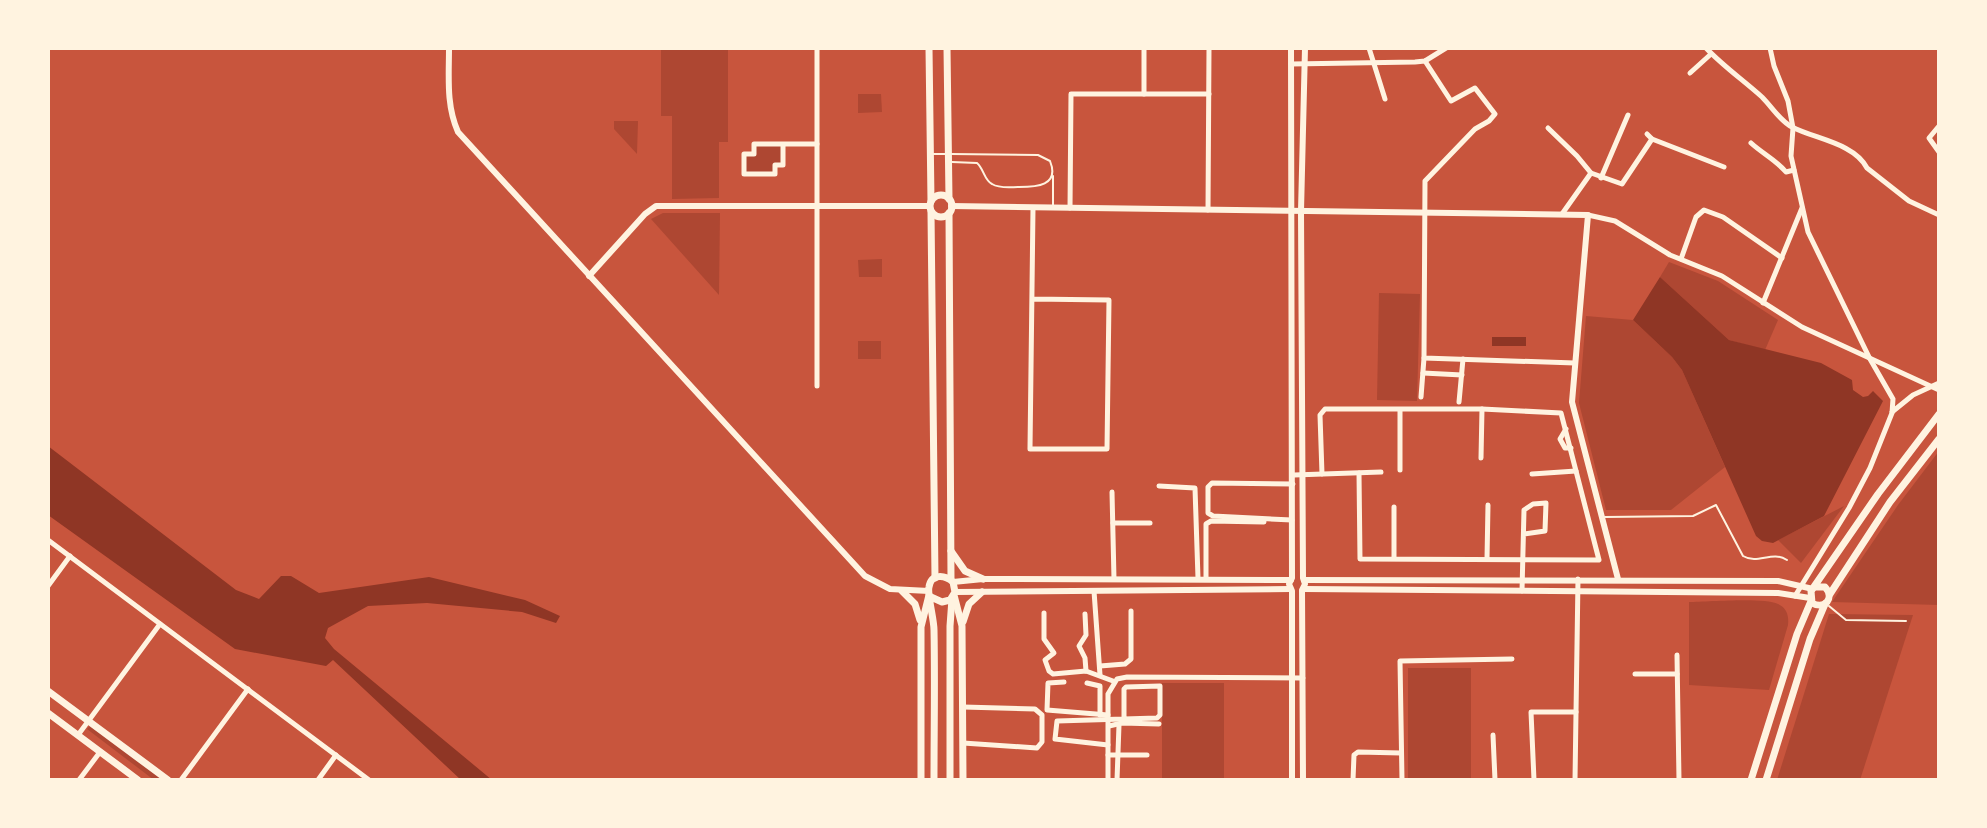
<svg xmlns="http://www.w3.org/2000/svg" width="1987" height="828" viewBox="0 0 1987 828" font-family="Manrope,sans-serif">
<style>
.green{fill:#ae4732}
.water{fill:#8f3625}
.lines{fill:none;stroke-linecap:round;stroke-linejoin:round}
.service{stroke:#fff3e0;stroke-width:2}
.minor{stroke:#fff3e0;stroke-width:5}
.tertiary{stroke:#fff3e0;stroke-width:6}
.secondary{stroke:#fff3e0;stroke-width:7}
</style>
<rect width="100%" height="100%" fill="#c8553d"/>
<g class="green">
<path d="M661,48H728V142H719V198L672,199V116H661Z"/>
<path d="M858,94H881L882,112L858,113Z"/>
<path d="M614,121H638L637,154L614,129Z"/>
<path d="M754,144H783V165H775V174H744V154H754Z"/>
<path d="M663,213H720L719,295L651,219Z"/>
<path d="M882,259V277H859L858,260Z"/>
<path d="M1669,262L1718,281L1778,320L1765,350L1729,340L1660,277Z"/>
<path d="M1379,293L1420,294L1417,401L1377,400Z"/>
<path d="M1586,316L1633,320L1672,357L1682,370L1725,467L1671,510H1606L1579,403Z"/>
<rect x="858" y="341" width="23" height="18"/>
<path d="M1939,451V605L1832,602L1898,505Z"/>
<path d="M1844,506L1801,563L1778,540Z"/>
<path d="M1689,602C1707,602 1764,597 1778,604C1787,608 1789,616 1788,625L1769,690L1689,685Z"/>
<path d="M1829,614L1913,615L1860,780H1777Z"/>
<rect x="1408" y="668" width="63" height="112"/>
<rect x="1162" y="683" width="62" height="97"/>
<path d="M90,726L164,780H154L87,729Z"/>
</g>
<g class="water">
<path d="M1660,277L1729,340L1821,363L1852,380L1853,390L1863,397L1868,396L1873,391L1883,401L1824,516L1773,543L1762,541L1756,536L1682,370L1672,357L1633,320Z"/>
<rect x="1492" y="337" width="34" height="9"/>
<path d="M48,446L236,590L259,599L281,576H291L319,593L429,577L525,600L560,616L556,623L522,612L427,603L368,606L328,628L325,638L334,649L492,780H461L333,660L326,666L235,649L48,515Z"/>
</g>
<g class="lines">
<g class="service">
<path d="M931,154H945"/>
<path d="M951,154L1038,155L1050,161C1060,186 1036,187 1019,187C1011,187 1000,189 992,184C984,180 984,169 977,163L952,162"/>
<path d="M1053,206V176"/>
<path d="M1605,517L1693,516L1716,505L1743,556C1758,565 1772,550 1787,560"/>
<path d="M1829,606L1846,620L1906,621"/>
</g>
<g class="minor">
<path d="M817,48V386"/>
<path d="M1144,48V94"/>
<path d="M1369,48L1385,99"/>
<path d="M1706,48C1723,66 1743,80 1762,97C1772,107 1780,121 1792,127C1815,139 1854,143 1867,168L1909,201L1939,215"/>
<path d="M1770,48L1774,66L1788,101L1793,128L1791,156L1808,232L1870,359L1893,399L1892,413L1870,468L1849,508L1795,596"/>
<path d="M1425,61L1451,101L1475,88L1495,114L1489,121L1475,129L1425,181L1424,358L1575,363"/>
<path d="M1291,64L1415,62L1425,61L1446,48"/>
<path d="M1690,73L1711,54"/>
<path d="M1939,126L1929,138L1939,152"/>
<path d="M1548,128L1577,156L1591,173"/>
<path d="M1647,134L1652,139L1724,167"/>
<path d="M1751,143C1763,154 1775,159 1786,172L1794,170"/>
<path d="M783,144V165H775V174H744V154H754V144C775,144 796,144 817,144"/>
<path d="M1601,178L1628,115"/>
<path d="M1070,208L1071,94H1209"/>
<path d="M1208,210L1209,48"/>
<path d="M1562,214L1591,173L1622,184L1652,139"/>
<path d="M1588,215L1615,221L1670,255L1722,276L1802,327L1939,390"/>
<path d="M1681,259L1696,217L1704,210L1723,217L1782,258"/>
<path d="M1032,299L1109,300L1107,449H1030L1033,208"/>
<path d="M1763,303L1802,208"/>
<path d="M1423,373L1462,375"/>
<path d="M1421,397L1424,358"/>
<path d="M1459,402L1463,359"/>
<path d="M1892,412L1913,395L1939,383"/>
<path d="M1566,429L1560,439L1565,448H1571"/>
<path d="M1481,458L1482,409"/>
<path d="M1400,470V411"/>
<path d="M1322,474L1320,415L1325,409H1482L1561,413L1599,560L1360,559L1359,473"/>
<path d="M1532,474L1576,471"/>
<path d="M1294,475L1381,472"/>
<path d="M1159,486L1195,488L1198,578"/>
<path d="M1112,492L1114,579"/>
<path d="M1394,507V558"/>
<path d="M1292,520L1213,516L1208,513V487L1212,483L1293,484"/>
<path d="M1113,523H1150"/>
<path d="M48,540L369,780"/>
<path d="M1487,559L1488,505"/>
<path d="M1206,578V524L1211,521L1264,522"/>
<path d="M48,586L70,556"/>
<path d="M1094,591L1100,675"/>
<path d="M1522,591L1524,510L1533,504L1546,503L1545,531L1524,534"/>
<path d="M1044,613V639L1054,653L1045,660L1049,671L1053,674L1086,671L1113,681"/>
<path d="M1085,614L1086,635L1079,646L1085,658L1086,671"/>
<path d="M1677,655L1679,780"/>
<path d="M1100,666L1125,664L1131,659V611"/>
<path d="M1635,674H1677"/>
<path d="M1064,682L1048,683L1047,710L1108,715"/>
<path d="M1087,683L1100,686V715"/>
<path d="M963,707L1035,709L1042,715V742L1037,748L963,743"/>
<path d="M1109,726L1122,723L1159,724"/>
<path d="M78,735L160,624"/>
<path d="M1493,735L1495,780"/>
<path d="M1108,745L1055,739L1057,721L1157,718L1160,715V686L1126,687L1124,689V718"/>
<path d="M1108,755H1147"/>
<path d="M79,780L100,752"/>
<path d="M181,780L248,689"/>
<path d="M318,780L336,755"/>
<path d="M1108,780V694L1117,679L1127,677L1303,678"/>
<path d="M1117,780L1119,725"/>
<path d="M1353,780L1354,755L1358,752L1401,753"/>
<path d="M1402,780L1400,661L1512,659"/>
<path d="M1534,780L1531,712H1576"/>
<path d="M1575,780L1578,579"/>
</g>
<g class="tertiary">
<path d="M449,48C449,77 446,105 458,132L865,576L890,589L929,591"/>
<path d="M1291,48L1292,578L1289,584L1292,591V780"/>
<path d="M951,206L1588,215L1572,402L1618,579"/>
<path d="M589,276L645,214L656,206H930"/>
<path d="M1304,580L1778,581L1813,589"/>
<path d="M953,582L983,579L1291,580"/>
<path d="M1304,589L1778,593L1810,598"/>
<path d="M955,592L1290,589"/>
<path d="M1303,780L1302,590L1305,584L1303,578L1301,211L1305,48"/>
</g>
<g class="secondary">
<path d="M929,48L931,201"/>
<path d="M947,48L949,199"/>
<circle cx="941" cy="206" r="11"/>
<path d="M931,212L935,578"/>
<path d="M949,213L951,579"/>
<path d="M951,551L965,571L983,579"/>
<path d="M1815,587H1825C1835,598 1825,610 1812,603L1811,591L1878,494L1939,414"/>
<path d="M902,591L915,604L920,620"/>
<path d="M1830,594L1890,502L1939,439"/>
<path d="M954,595L962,626L963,780"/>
<path d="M931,597L942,602L950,600L955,592L953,582C945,575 931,573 929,587C927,594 934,619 934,630C935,680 934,730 934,780"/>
<path d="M963,622L969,604L982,592"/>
<path d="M48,691L168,780"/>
<path d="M48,713L138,780"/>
<path d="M921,780V627L929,595"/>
<path d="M950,780V626L952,599"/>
<path d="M1751,780L1797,634L1811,601"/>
<path d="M1766,780L1810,639L1825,604"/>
</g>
</g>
<rect width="1987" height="828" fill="none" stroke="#fff3e0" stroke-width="100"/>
</svg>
